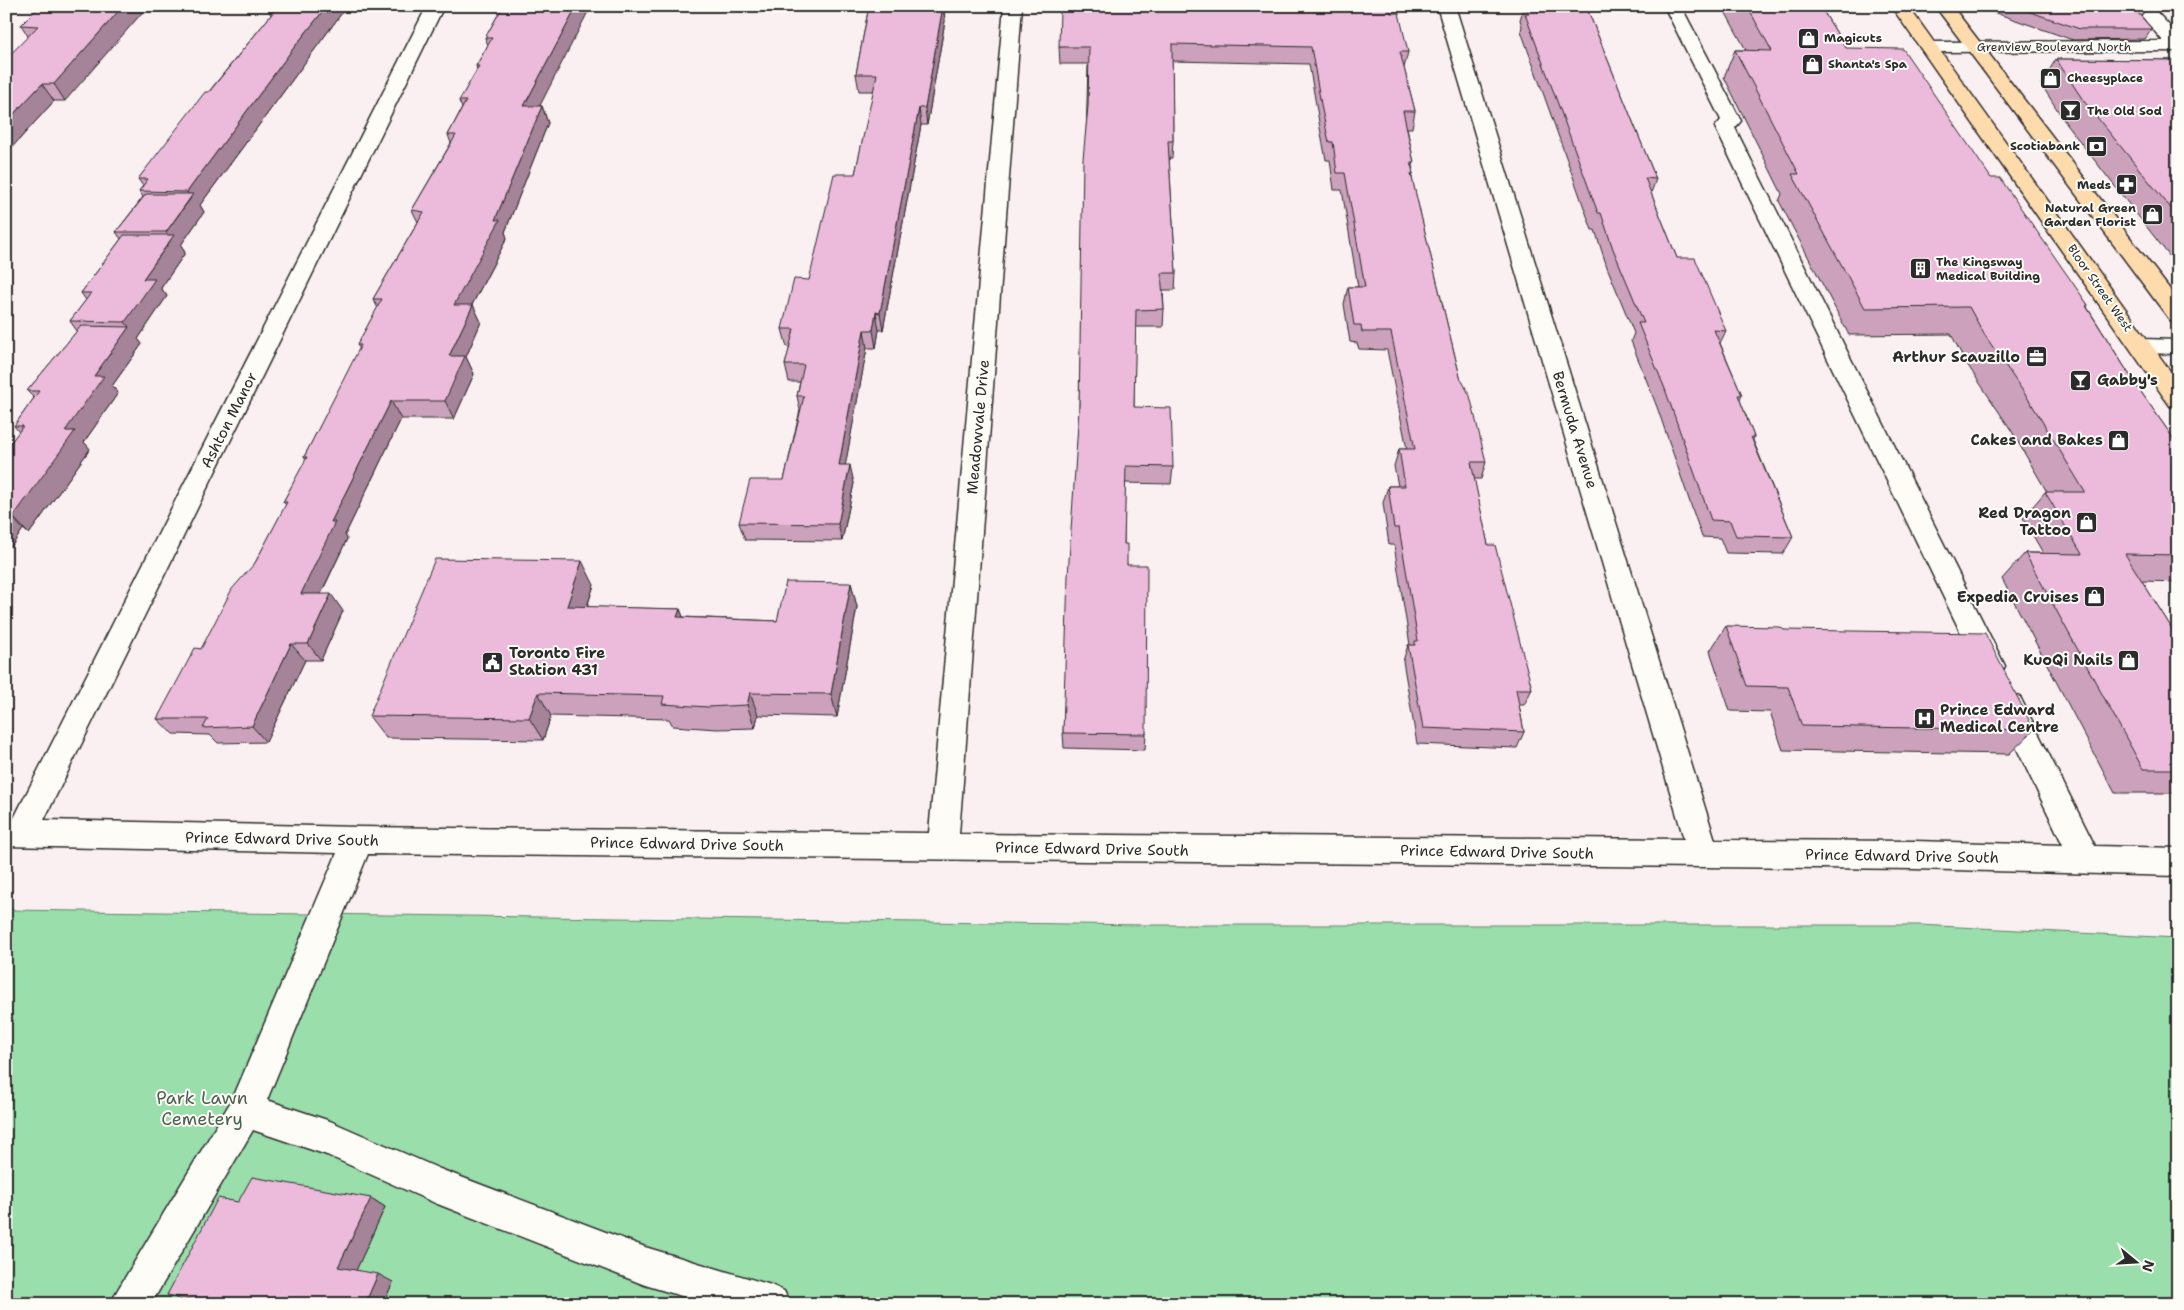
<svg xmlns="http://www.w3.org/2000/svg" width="2184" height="1310" viewBox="0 0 2184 1310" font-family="'Shantell Sans',sans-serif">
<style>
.green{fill:#99deab;stroke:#62846b}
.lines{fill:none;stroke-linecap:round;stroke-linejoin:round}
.minor-casing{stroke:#2b2b2b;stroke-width:3}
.major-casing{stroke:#2b2b2b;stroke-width:3}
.minor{fill:#fdfcf7;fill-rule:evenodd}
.major{fill:#fedbac;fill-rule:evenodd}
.wall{fill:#cba1bc;stroke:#2b2b2b}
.shaded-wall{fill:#a58399;stroke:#2b2b2b}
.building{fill:#ecbbdb;stroke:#2b2b2b}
.labels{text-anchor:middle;stroke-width:4;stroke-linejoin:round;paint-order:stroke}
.far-poi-label{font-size:12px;font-weight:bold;fill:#2b2b2b;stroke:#fdfcf7;text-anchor:start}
.far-street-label{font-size:12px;fill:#2b2b2b;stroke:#fdfcf7}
.poi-label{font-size:15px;font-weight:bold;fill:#2b2b2b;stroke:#fdfcf7;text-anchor:end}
.street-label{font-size:15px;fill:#2b2b2b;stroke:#fdfcf7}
.near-park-label{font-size:18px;fill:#4c6151;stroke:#fdfcf7}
</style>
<rect width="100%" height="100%" fill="#faeff1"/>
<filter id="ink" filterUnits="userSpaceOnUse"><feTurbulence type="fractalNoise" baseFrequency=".02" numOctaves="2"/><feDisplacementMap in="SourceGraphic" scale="10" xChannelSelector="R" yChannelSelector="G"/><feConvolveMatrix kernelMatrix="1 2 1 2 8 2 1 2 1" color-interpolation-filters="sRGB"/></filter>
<g filter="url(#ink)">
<path class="green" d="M6,910L1149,925H1919L2178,938V1304H6Z"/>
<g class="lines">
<defs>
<g id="minor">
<path d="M427,6H444L44,820L358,827L929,833L1004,6H1022L959,834L1684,839L1437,6H1455L1715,840L1914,841L2063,845L1996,705L2000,697L2010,693L2020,697L2095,846L2178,848V876L1914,869L368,854L267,1100L330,1121L440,1169L645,1247L771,1285L784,1291L790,1304H708L645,1285L435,1203L327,1155L253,1130L151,1304H111L117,1291L233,1098L337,853L6,846V820H13Z"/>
<path d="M1664,6H1681L1741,121L1735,128L2005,666L2001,674L1991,677L1981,674L1977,666L1715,127L1721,120Z"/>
<path d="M2133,6H2151L2178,35V51L1929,52L1923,51L1920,47L1923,43L1929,42L2163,41Z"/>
<path d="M2141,339L2178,340V354L2141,353L2133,351L2130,346L2133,341Z"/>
</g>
<g id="major">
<path d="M1891,6H1908L2178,382V408L2170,406Z"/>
<path d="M1935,6H1952L2178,300V322L2170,320Z"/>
</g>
</defs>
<use href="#minor" class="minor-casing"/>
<use href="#major" class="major-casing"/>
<use href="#minor" class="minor"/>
<use href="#major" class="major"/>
</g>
<g class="wall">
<path d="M40,6L65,101H54L6,154L28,36L21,25Z"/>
<path d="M267,6H347L301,68L200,205L204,212L181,245L185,253L161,288L167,296L138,339L142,344L112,386L118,393L84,442L90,449L29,534L23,529L11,547L6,544V449L19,432L14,426L34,398L27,391L77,331L70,321L86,300L81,293L121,239L116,232L143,197L139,191L143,186L138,179L271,15Z"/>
<path d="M503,6L540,106H542L548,123L505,232L507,238L472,305H473L481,322L466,357L474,374L454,419H401L345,535L347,539L321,594L343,611L321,660H305L266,742L218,743L210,735L173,734L157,719L255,563L286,505L283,502L306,460L304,457L360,349L357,345L378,308L373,299L418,222L412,210L451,143L448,135L462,108L459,101L477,70L476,66L488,45L485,38Z"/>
<path d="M869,6H944L945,21L927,125H921L883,330H879L876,348H867L845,465L854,483L842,541L745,540L739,523L784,480L800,410L797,396L800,382H789L785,365L790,347H787L782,329L809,280L855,174L874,91H859L856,74Z"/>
<path d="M1524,6H1586L1656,179L1651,193L1677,258L1726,331L1720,343L1742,395L1740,400L1754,437L1753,440L1793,537L1783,554L1726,553L1720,538L1702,537L1657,407L1631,341L1634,333L1607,267L1595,230H1592L1521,31L1522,26L1520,20Z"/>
<path d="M1722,6H1820L1846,48L1991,178L2088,305L2087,307L2134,382L2178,445V582L2142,581L2178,638V793H2115L2002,579L2025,553H2043L2023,518L2045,492H2047L2011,430L1965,361L1951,334L1849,335L1779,201L1782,194L1724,77L1735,50H1746Z"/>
<path d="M1984,6H2138L2144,12L2141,16L2152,29L2145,39L2073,40L1990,11Z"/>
<path d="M2153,6H2178V9H2156Z"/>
<path d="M1391,13L1408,52L1404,68L1415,111L1412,128H1407L1414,163L1412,170L1413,174L1412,179L1460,377L1486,462L1481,479H1474L1488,545L1532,689L1524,705H1519L1524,732L1517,748L1417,744L1403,661L1408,645H1410L1394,545H1389L1383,503L1388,486H1398L1394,466L1399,449H1407L1387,350L1359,349L1357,343L1350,342L1344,304L1348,287H1358L1342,190H1334L1330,160H1326L1320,128L1309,64L1172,61L1173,141L1172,158H1169L1176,273L1175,290H1163L1164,309L1163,327H1135L1134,407L1173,467L1171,484L1125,483L1124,544L1127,565L1146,734L1145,750L1064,748L1063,733L1079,409L1088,64H1060L1059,47Z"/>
<path d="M2056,59L2178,60V267L2067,125L2041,84Z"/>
<path d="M851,583L857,607L837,717L758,715L755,728L717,729L673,726L669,719L551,716L543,740L386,738L369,716L594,585L587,607L680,609L683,617L777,621Z"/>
<path d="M1726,626L1784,630L2034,730L2009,754L1783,750L1770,712L1730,711L1710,651Z"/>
<path d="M371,1198L385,1207L356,1270L393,1282L383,1304H197L187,1302L167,1295L238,1202Z"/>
</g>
<g class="shaded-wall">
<path d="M123,6H148L65,101L54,84Z"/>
<path d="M327,6H347L301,68L200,205L204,212L181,245L185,253L161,288L167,296L138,339L142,344L112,386L118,393L84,442L90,449L29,534L13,517L65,431L94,376L129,327L125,322L143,279L171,240L166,232L191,198L187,192L292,50Z"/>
<path d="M577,6H591L531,123L524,106Z"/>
<path d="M943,6L945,21L927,125L925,108Z"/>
<path d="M42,84L54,101L6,154V122Z"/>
<path d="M542,106L548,123L505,232L507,238L463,322L454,305L495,220Z"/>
<path d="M919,108L921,125L883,330L880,313Z"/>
<path d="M473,305L481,322L466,357L474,374L454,419L445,401L449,356Z"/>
<path d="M876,312L879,330L876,348L873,330Z"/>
<path d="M864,330L867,348L842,483L839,465Z"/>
<path d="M391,401L401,419L345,535L347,539L313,610L301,594L331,522Z"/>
<path d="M850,465L854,483L842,541L838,524Z"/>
<path d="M7,512L23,529L11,547L6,543Z"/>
<path d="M582,561L594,585L579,630L567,606Z"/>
<path d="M851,583L857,607L837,717L831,694Z"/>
<path d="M331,594L343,611L321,660L308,644Z"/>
<path d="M680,609L689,633L677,617Z"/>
<path d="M291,644L305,660L266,742L252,726Z"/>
<path d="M6,652L9,654L6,658Z"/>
<path d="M538,693L551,716L543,740L529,718Z"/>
<path d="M750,693L758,715L755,728L747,705Z"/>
<path d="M371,1198L385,1207L354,1275L338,1267Z"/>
<path d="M378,1274L393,1282L383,1304H365Z"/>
</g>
<g class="building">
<path d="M40,6H123L54,84H42L6,122V59L38,26L21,25Z"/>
<path d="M274,6H327L292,50L187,192L139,191L148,179H138L205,92H209L275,10H271Z"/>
<path d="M503,6H577L524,106H542L495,220H500L454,305H473L449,356H465L445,401H391L331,522H335L301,594H331L308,644H291L252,726L203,728L208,719H157L195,648L201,649L232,589L255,563L287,502H283L307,457H304L361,345H357L382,299H373L424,212L412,210L456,135H448L466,101H459L479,66H476L492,38H485Z"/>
<path d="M869,6H943L925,108H919L880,313L876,312L873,330H864L839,465H850L838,524L739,523L750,480H784L804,396H797L804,365H785L794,329H782L794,279L809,280L834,174H855L877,74H856Z"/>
<path d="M1067,6H1287L1389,7L1391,13H1399L1408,52H1400L1415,111H1403L1414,163H1411L1413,174H1411L1460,377L1470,396L1486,462H1471L1488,545H1495L1532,689H1516L1524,732L1423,728L1408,645H1415V641H1418L1399,528H1394L1388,486H1405L1399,449H1415L1391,332H1362L1361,325H1354L1348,287H1365L1345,173H1337L1333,142H1329L1322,110L1311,47L1172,44L1173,141H1168L1176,273H1161L1164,309L1136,310L1134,407L1171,408L1173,467L1126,466L1124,544H1127V565H1147L1146,734L1063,733L1068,576L1079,409L1083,159L1088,106L1089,47H1059L1060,10H1067Z"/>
<path d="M1526,6H1586L1656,179L1645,178L1677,258H1695L1726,331L1714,330L1742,395H1738L1754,437H1751L1793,537L1736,536L1730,521L1711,520L1665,389L1638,323H1644L1613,249L1601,213H1598L1525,14H1529Z"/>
<path d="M1747,6H1820L1846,48L1903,49L1991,178H2000L2088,305L2086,306L2134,382L2178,445V555L2125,554L2178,638V769H2143L2025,553L2082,554L2045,492H2085L2031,403L1984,334L1969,307L1865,308L1792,174H1799L1735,50L1772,51Z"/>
<path d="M2013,6H2138L2144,12H2137L2152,29H2080Z"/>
<path d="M2056,59L2178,60V217L2083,100Z"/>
<path d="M146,194H193L166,232H116Z"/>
<path d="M124,235H174L143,279H155L125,322L70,321L91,293H81Z"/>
<path d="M81,326L129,327L94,376H104L65,431H75L13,517L7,512L6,513V449L23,426H14L39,391H27Z"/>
<path d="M435,559L582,561L567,606L680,609L677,617L777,621L786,582L851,583L831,694L750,693L747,705L708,707L662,704L664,696L538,693L529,718L369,716Z"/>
<path d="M1726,626L1780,627L1784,630L1985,633L2034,730L1802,726L1788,687L1747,686Z"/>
<path d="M252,1177L371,1198L338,1267L378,1274L365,1304H216L167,1295L218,1198L238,1202Z"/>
</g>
</g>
<defs>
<symbol id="shop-square" viewBox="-11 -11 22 22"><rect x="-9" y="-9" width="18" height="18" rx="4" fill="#2b2b2b" stroke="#fdfcf7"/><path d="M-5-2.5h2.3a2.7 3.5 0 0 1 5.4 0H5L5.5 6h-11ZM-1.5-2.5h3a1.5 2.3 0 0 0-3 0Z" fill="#fff"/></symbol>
<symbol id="bar-square" viewBox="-11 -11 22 22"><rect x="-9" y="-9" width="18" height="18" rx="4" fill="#2b2b2b" stroke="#fdfcf7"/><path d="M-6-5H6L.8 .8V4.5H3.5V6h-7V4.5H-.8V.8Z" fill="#fff"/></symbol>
<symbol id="bank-square" viewBox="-11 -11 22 22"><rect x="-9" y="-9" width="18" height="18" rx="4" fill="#2b2b2b" stroke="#fdfcf7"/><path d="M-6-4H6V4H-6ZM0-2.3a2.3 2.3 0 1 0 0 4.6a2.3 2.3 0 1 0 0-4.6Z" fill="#fff"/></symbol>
<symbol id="pharmacy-square" viewBox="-11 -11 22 22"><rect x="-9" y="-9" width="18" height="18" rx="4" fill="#2b2b2b" stroke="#fdfcf7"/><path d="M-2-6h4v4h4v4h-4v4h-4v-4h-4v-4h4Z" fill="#fff"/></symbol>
<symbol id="building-square" viewBox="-11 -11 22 22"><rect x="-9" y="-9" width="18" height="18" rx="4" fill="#2b2b2b" stroke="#fdfcf7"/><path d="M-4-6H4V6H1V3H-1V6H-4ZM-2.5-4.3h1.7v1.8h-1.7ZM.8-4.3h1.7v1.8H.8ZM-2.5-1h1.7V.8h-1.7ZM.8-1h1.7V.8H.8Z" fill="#fff"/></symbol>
<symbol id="office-square" viewBox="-11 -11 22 22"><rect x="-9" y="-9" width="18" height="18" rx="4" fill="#2b2b2b" stroke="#fdfcf7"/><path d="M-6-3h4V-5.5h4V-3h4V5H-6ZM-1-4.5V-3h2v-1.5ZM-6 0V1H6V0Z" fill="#fff"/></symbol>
<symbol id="civic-square" viewBox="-11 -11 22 22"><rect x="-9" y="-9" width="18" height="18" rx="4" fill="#2b2b2b" stroke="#fdfcf7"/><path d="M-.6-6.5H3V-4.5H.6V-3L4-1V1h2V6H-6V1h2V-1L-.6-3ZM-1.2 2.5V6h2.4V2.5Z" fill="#fff"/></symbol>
<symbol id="hospital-square" viewBox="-11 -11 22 22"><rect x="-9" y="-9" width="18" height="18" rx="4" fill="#2b2b2b" stroke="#fdfcf7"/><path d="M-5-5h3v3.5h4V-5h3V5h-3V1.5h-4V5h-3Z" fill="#fff"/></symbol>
</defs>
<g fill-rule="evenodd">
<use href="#shop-square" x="1796" y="26" width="25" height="25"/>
<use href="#shop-square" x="1800" y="52" width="25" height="25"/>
<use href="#shop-square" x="2038" y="66" width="25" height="25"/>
<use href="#bar-square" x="2058" y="98" width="25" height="25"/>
<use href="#bank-square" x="2084" y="134" width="25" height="25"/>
<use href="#pharmacy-square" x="2114" y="172" width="25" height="25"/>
<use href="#shop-square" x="2140" y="202" width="25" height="25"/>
<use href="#building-square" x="1908" y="256" width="25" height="25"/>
<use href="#office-square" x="2024" y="344" width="25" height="25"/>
<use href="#bar-square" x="2068" y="368" width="25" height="25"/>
<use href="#shop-square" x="2106" y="428" width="25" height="25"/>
<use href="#shop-square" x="2074" y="510" width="25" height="25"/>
<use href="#shop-square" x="2082" y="584" width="25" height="25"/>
<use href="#shop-square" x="2116" y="648" width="25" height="25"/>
<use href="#civic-square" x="480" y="650" width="25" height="25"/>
<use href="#hospital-square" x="1912" y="706" width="25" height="25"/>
</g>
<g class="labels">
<g class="far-poi-label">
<text x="1824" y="42">Magicuts</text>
<text x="1828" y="68">Shanta's Spa</text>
<text x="2067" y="82">Cheesyplace</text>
<text x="2087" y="115">The Old Sod</text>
<text x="2080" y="150" text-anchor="end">Scotiabank</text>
<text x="2111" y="189" text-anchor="end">Meds</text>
<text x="2136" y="212" text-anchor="end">Natural Green<tspan x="2136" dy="14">Garden Florist</tspan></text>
<text x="1936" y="266">The Kingsway<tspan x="1936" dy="14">Medical Building</tspan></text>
</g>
<g class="far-street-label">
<text x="2054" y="51">Grenview Boulevard North</text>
<text transform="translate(2100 288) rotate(55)" y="4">Bloor Street West</text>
</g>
<g class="poi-label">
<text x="2020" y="362">Arthur Scauzillo</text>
<text x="2097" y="385" text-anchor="start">Gabby's</text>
<text x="2103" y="445">Cakes and Bakes</text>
<text x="2071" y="518">Red Dragon<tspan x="2071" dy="17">Tattoo</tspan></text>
<text x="2079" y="602">Expedia Cruises</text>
<text x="509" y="658" text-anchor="start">Toronto Fire<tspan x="509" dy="17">Station 431</tspan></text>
<text x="2113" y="665">KuoQi Nails</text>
<text x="1940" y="715" text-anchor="start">Prince Edward<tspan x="1940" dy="17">Medical Centre</tspan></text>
</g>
<g class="street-label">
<text transform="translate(229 420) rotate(-63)" y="5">Ashton Manor</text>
<text transform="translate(978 427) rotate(-85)" y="5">Meadowvale Drive</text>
<text transform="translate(1575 430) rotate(73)" y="5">Bermuda Avenue</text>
<text transform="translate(282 839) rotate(1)" y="5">Prince Edward Drive South</text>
<text transform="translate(687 844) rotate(1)" y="5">Prince Edward Drive South</text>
<text transform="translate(1092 849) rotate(1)" y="5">Prince Edward Drive South</text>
<text transform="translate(1497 852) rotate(1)" y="5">Prince Edward Drive South</text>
<text transform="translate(1902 856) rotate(1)" y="5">Prince Edward Drive South</text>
</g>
<g class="near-park-label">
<text x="202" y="1104">Park Lawn<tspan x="202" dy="21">Cemetery</tspan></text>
</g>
</g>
<rect width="2184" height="1310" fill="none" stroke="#fdfcf7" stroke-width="25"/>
<rect x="12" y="12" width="2159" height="1285" fill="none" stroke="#2b2b2b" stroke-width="2" filter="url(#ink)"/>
<g transform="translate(2136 1262) rotate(108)" stroke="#fdfcf7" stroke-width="4" paint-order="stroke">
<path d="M0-4L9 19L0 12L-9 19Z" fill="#2b2b2b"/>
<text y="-8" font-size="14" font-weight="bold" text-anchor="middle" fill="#2b2b2b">N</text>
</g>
</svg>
